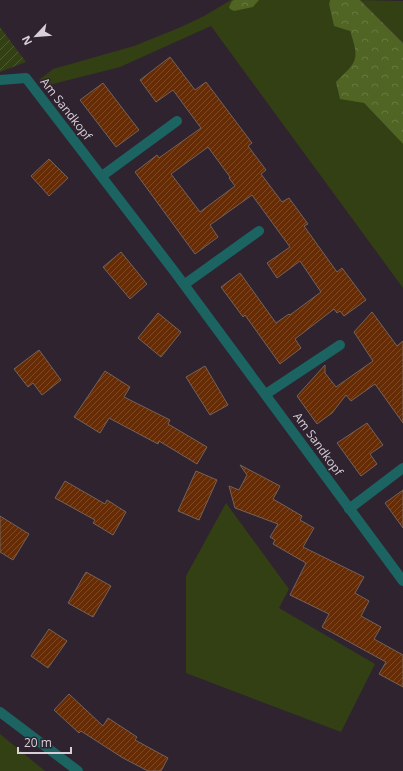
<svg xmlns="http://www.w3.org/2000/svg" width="403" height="771" viewBox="0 0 403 771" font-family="'Open Sans',sans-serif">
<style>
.grass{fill:#324014}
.forest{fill:url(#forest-crowns)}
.garden{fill:url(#garden-furrows)}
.building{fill:url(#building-hatch);stroke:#756259;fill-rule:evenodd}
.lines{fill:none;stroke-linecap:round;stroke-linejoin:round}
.minor{stroke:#1c6462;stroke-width:10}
.labels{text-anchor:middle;stroke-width:3;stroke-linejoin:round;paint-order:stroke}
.street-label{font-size:12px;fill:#d8d0d9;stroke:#2f2330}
</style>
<defs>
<pattern id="forest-crowns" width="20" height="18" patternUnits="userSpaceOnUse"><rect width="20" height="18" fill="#506423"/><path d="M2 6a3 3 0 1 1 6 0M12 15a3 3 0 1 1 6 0" fill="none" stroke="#687942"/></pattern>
<pattern id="garden-furrows" width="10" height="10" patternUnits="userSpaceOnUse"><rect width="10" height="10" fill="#324014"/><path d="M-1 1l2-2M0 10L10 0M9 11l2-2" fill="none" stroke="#4f5b36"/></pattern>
<pattern id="building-hatch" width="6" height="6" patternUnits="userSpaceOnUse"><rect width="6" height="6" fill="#652c06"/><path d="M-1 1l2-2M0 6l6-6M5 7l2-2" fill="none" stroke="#7a4a2a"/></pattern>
</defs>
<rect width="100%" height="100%" fill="#2f2330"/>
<g class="grass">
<path d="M231,0H330L329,4C340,18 365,44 354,64C350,70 342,76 337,82L364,103L403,144V288L211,26L120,67L45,86L39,80L53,69L134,46L181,27L204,16Z"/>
<path d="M360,0L403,1V43Z"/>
<path d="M226,503L289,589L279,608L375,664L341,732L186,673V576Z"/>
<path d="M0,734L45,771H0Z"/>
</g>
<g class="forest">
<path d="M234,0H259L253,7L234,11L230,9L229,7L232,1Z"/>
<path d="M330,0H360L403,43V144L364,103L340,99L336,82C357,61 360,61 350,31L334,26L329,4Z"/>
</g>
<path class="garden" d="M0,27L26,62L0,72Z"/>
<g class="building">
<path d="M170,57L195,90L206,82L252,143L248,146L266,170L261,174L282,202L289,198L308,224L304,226L337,272L342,268L366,300L344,316L340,311L337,313L334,309L295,339L301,348L280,364L245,315L243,317L221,287L240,273L276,323L289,314L290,315L321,292L300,261L277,278L267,263L290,247L252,195L210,225L218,237L195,254L135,172L157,155L159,158L201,128L173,90L156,102L140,80ZM208,147L230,177L229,178L235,186L200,212L171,174Z"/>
<path d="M103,83L139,130L116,147L80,100Z"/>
<path d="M49,159L68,178L49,196L31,176Z"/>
<path d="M121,252L147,284L130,299L103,267Z"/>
<path d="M372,312L397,346L403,341V423L375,384L351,401L346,395L332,413L317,424L297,396L325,365V373L336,387L373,361L354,332Z"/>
<path d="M158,313L181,332L161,357L138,338Z"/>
<path d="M39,350L61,380L42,395L33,383L28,387L14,369Z"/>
<path d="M205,366L228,405L210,415L186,377Z"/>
<path d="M105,371L130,387L124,397L170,420L168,424L207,447L197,464L159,441L158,444L109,418L100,433L74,417Z"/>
<path d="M367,423L383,445L370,454L377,464L361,476L337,443Z"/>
<path d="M240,465L280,486L273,499L302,516L300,520L314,528L303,547L364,577L355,593L369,601L361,616L381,627L374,639L403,655V687L379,674L386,662L322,627L329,614L290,595L306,563L273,544L275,540L270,537L278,524L235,508L229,486L239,490L247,475Z"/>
<path d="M196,471L217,480L199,520L178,511Z"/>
<path d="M65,481L105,504L107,500L126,512L113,535L93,523L95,520L55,498Z"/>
<path d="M403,490V528L385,503Z"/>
<path d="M0,516L29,534L13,560L0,552Z"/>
<path d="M86,572L111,586L93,617L68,603Z"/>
<path d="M49,629L67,641L48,668L31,656Z"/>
<path d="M69,694L103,726L108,718L137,737L135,740L168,758L161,771H148L123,758L81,731L79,733L54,710Z"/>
</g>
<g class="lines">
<g class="minor">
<path d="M0,80L26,78L174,271L403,581"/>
<path d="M102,176L177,121"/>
<path d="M185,284L259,231"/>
<path d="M266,394L340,345"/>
<path d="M349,509L403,468"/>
<path d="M0,712L78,771"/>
</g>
</g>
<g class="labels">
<g class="street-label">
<text transform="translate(66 109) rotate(52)" y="4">Am Sandkopf</text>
<text transform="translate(318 444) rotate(54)" y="4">Am Sandkopf</text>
</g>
</g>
<g transform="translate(36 36) rotate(244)" stroke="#2f2330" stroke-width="3" paint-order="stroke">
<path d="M0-3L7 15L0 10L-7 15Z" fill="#d8d0d9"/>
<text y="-6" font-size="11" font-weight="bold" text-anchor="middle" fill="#d8d0d9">N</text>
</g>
<path d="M18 747v6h53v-6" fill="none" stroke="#d8d0d9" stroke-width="2"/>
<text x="24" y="747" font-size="12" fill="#d8d0d9" stroke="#2f2330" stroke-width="3" paint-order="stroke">20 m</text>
</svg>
